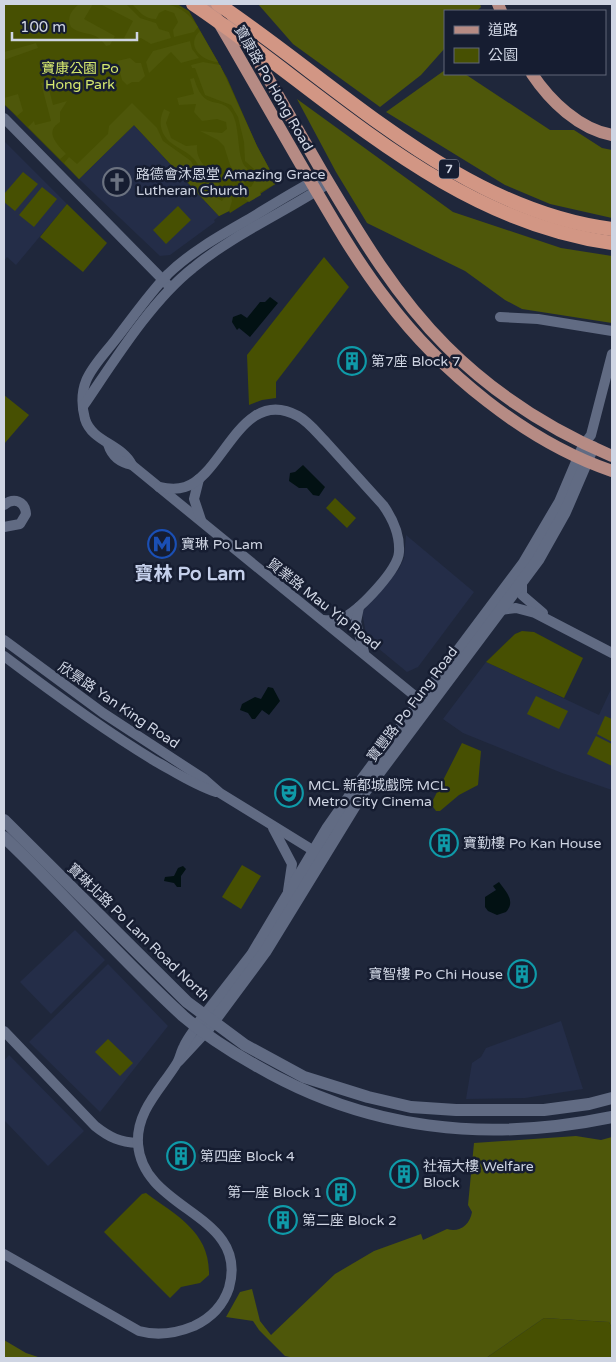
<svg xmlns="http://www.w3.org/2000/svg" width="616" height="1362" viewBox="0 0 616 1362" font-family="'Varela Round','Noto Sans TC',sans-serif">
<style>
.built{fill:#242d48}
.green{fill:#475002}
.forest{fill:#4e570a}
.water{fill:#021113}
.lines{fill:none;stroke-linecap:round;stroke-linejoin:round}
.minor{stroke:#616b83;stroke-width:10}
.tertiary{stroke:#616b83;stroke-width:12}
.secondary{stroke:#616b83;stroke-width:12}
.primary{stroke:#b68b84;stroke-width:12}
.trunk{stroke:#d29684;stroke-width:14}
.labels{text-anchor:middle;stroke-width:5;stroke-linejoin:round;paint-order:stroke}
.shield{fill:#161d31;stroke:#989eae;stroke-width:1}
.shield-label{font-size:12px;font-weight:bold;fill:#cfd5e3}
.park-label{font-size:14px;fill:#d6e96f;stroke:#161d31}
.street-label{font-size:14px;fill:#cfd5e3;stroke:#161d31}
.poi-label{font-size:14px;fill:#cfd5e3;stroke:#161d31;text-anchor:start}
.district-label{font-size:19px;font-weight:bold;fill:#c5d0eb;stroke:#161d31}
</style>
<rect width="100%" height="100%" fill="#1f273b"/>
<g class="built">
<path d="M134,125L219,216L214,220L215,222L170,255L160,256L79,179Z"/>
<path d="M4,141L67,204L16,265L7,257L4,261Z"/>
<path d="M406,535L474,592L418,667L407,672L367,639L362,612L399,569L404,558Z"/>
<path d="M486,662L599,715L612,687V790L562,773L463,733L443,719Z"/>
<path d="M75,930L105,960L51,1014L20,982Z"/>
<path d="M108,964L168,1026L100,1112L29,1042Z"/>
<path d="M561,1021L583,1089L525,1098L466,1099L472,1063L481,1057L486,1048Z"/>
<path d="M9,1055L84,1131L48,1166L4,1120V1061Z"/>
</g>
<g class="green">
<path d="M4,4H177L189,11L227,78L257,146L277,183L230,213L229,211L219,216L134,125L79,179L4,104Z"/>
<path d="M23,172L38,184L15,211L4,202V194Z"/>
<path d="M42,187L57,199L34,227L19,215Z"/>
<path d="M67,204L107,243L83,272L40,237Z"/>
<path d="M178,206L191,220L166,244L153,230Z"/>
<path d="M324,257L349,287L276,382V398L262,400L249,405L247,355Z"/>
<path d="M4,395L29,415L4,444Z"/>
<path d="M335,498L356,518L347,528L326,508Z"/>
<path d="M522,631L534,632L583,658L564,698L486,662L515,634Z"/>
<path d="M536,696L568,711L559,729L527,714Z"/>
<path d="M605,716L612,719V742L597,734Z"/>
<path d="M596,736L612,744V766L587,754Z"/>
<path d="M462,743L481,751L478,785L459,795L440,811H436L431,804Z"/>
<path d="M242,865L261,876L241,909L222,897Z"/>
<path d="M108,1039L133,1063L120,1076L95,1052Z"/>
<path d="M146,1193C177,1216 210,1232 209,1275L200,1283L181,1287L170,1298L104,1232L142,1194Z"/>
<path d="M544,1318L609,1322L612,1328V1358H486Z"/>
</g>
<g class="forest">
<path d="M79,4H93L84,19L115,36L110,45L106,46C95,29 83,37 71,27C66,17 72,10 79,4Z"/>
<path d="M100,4H126L140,18L156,23L159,29L169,32L171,38L151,44L141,38L131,42L124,38L133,21Z"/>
<path d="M132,4C165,4 180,0 198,27L194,32L174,37L173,30L178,22L174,13L165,10L159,13L156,19C144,19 140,12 132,4Z"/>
<path d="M258,4H480L481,7L477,11H445V48L421,75L380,107L293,44Z"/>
<path d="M200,31L218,62C201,61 185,45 200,31Z"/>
<path d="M190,41L192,49L199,58L181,63L171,52L149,73L146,62L153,51Z"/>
<path d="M36,43L38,48L4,60V52Z"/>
<path d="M130,58L136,63H141L145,76L139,82H132L127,85L122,80L117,61Z"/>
<path d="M203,62L220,65L257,146L277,183L260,192L261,195L249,202L244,198H235L234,187H251L257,177L254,169L245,161L244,142L238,117L231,105L205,95L195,68H192L191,65Z"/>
<path d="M445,70V74H465L550,130H574L602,148L612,150V218L550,204L505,185L386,112Z"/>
<path d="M194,78C204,114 221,94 232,113C241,128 236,161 247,168L246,173L242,176L245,184H242L230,165L224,146L218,140L200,131L222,133L227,129L226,122L217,119L202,121L194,112L196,104L179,105L177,98L194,94L190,79Z"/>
<path d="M47,81L53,105L67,101L60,112V122C44,132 57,144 66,154L60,159L28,127L34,121L35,125L51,121L41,83Z"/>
<path d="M18,94L23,111L17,116L4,104V98Z"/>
<path d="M297,99L453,212L561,248L612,256V323L522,309L505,300L465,271L367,223L336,172Z"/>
<path d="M132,103L157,128L163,141L191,161L207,192L222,201L230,189L232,201L229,211L219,216L134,125L79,179L64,163L69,157L77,164L108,134L109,126Z"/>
<path d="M164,109L170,112L166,123L171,138L186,146L197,145C195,168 219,171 222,192L219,196C203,188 204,171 194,159C185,149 170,146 164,135C159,126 160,117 164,109Z"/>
<path d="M576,1136L601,1140L612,1137V1328L609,1322L544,1318L486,1358H295L285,1356L259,1330L253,1321L226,1317L240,1292L252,1289L260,1321L271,1335L335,1274L374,1251L421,1234L423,1240L447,1229C459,1233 470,1225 472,1212L468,1205L474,1143Z"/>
<path d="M4,1340L26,1353L41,1358H4Z"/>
</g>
<g class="water">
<path d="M270,297L278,303L250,337L239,328L237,330L232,322L233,317L241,314L247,318L260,302H265Z"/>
<path d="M303,465L325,487L319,496L313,495L307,488H299L289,481L290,473L295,472Z"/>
<path d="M268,687L273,688L280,701L269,715L262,710L255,719H252L248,713L240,710L242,704L255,697L261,699Z"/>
<path d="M183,866L186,869L181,876V887H177L174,883L164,881L165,877L174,876L178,868Z"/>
<path d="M499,882C506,892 516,901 506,912L497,915L488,911L485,907V897L496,890L493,886Z"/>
</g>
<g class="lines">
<g class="minor">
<path d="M4,118L167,284"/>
<path d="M325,175C299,188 274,204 249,219C221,235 192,251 168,274C149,294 133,317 116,339C95,366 75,381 85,419C92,442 122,444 132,465L426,705"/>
<path d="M500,317L538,319L612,331"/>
<path d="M84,405C114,361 151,301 193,268C234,234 285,212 329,183"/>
<path d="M585,443L591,435L612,354"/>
<path d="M108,444C112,457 120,462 132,465"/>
<path d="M199,479L194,499L201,520"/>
<path d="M159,487C168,489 176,490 185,487C224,475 241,385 298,416C309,422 318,434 326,442C345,463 364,484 383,505C393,519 400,534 399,552C398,570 361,608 345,617C338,620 331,621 323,620"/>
<path d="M4,505C14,497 25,501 26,514L20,524L4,527"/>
<path d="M522,582V595L543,613"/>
<path d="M359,607L356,622L364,652"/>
<path d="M501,610L516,608L535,613L612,653"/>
<path d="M4,640L103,713L204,779L220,793L319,854"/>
<path d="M4,656C53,693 102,729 155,761C175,772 194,785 216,792"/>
<path d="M273,828L292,864L288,891"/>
<path d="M4,1031L95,1126C110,1138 120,1142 138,1143"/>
<path d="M179,1061L205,1033"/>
<path d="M4,1254L139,1331C157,1336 177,1333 194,1326C211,1318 223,1306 229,1288C250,1213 143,1212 138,1144C136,1111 161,1089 177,1063C180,1058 181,1051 184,1046C187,1039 192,1033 196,1027"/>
</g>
<g class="tertiary">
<path d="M196,1027L252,955L327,829L355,789L524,563L560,502L585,443"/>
<path d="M205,1033L265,952L357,802L538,560L565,512L593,447"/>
</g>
<g class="secondary">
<path d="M4,820L187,1002L245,1045L304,1077L368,1097L411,1107L456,1110H544L589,1104L612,1098"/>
<path d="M4,837C65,895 121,959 183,1016C205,1035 230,1051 255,1065C367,1131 486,1143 612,1117"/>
</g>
<g class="primary">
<path d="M208,4C238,55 267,106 297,158C325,206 352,255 386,299C440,371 526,442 612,471"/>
<path d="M498,4L501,11"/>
<path d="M230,12C260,65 291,117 321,170C358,232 394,294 446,346C493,393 551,430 612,456"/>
<path d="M532,74C550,101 579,129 612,135"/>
</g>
<g class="trunk">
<path d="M193,4C327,94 445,220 612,243"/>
<path d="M218,4C340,86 460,210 612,229"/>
</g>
</g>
<defs>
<symbol id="church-ring" viewBox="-11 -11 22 22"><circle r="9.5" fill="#161d31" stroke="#6b7280" stroke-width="1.5"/><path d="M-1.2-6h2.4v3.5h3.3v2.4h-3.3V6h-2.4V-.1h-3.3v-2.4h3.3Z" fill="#6b7280"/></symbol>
<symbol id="building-ring" viewBox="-11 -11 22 22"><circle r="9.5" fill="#161d31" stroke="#0f9aa8" stroke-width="1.5"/><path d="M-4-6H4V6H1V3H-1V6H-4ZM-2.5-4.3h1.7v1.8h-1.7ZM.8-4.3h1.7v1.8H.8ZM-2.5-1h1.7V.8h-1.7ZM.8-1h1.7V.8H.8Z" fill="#0f9aa8"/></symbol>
<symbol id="metro-ring" viewBox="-11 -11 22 22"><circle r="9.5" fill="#161d31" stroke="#1a4fb4" stroke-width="1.5"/><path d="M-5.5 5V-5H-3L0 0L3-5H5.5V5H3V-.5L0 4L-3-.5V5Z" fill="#1a4fb4"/></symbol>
<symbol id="theatre-ring" viewBox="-11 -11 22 22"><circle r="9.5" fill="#161d31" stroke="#0f9aa8" stroke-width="1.5"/><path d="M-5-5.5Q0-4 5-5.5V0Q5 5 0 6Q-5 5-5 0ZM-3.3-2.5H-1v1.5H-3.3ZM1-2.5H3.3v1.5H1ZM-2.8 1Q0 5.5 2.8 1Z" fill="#0f9aa8"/></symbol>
</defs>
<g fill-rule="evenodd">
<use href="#church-ring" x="101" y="166" width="32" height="32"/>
<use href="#building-ring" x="336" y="345" width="32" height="32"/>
<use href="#metro-ring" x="146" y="528" width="32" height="32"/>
<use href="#theatre-ring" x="273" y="777" width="32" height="32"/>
<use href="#building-ring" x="428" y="827" width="32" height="32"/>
<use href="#building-ring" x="506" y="958" width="32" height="32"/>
<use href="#building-ring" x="165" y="1140" width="32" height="32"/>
<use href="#building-ring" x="388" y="1158" width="32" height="32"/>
<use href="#building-ring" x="325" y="1176" width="32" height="32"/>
<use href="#building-ring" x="267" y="1204" width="32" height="32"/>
</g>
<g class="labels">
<rect class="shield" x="439" y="159.5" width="20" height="19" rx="4"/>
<g class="shield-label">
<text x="449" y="173">7</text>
</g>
<g class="park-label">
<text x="80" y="73">寶康公園 Po<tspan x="80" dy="16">Hong Park</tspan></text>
</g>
<g class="street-label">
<text transform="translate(274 88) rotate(60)" y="5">寶康路 Po Hong Road</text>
<text transform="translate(324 604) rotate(38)" y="5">貿業路 Mau Yip Road</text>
<text transform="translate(412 704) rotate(-53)" y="5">寶豐路 Po Fung Road</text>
<text transform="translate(119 705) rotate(34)" y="5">欣景路 Yan King Road</text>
<text transform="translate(139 932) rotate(44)" y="5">寶琳北路 Po Lam Road North</text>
</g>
<g class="poi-label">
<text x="136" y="179">路德會沐恩堂 Amazing Grace<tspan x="136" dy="16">Lutheran Church</tspan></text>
<text x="371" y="366">第7座 Block 7</text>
<text x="181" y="549">寶琳 Po Lam</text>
<text x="308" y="790">MCL 新都城戲院 MCL<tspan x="308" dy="16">Metro City Cinema</tspan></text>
<text x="463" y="848">寶勤樓 Po Kan House</text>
<text x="503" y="979" text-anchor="end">寶智樓 Po Chi House</text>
<text x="200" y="1161">第四座 Block 4</text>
<text x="423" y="1171">社福大樓 Welfare<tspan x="423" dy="16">Block</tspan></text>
<text x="322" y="1197" text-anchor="end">第一座 Block 1</text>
<text x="302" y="1225">第二座 Block 2</text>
</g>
<g class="district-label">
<text x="190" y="580">寶林 Po Lam</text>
</g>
</g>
<rect width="616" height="1362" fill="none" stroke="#cfd5e3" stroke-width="10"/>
<rect x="444" y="10" width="162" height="65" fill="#161d31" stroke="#606778"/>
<rect x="454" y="26" width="25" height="8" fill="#b68b84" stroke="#606778"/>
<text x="488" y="35" font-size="15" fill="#cfd5e3">道路</text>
<rect x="454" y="48" width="25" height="15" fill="#475002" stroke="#606778"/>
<text x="488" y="60" font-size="15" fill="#cfd5e3">公園</text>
<path d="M12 32v8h125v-8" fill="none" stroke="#cfd5e3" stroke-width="2.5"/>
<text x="20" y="32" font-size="15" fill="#cfd5e3" stroke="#161d31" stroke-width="4" paint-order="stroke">100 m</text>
</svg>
